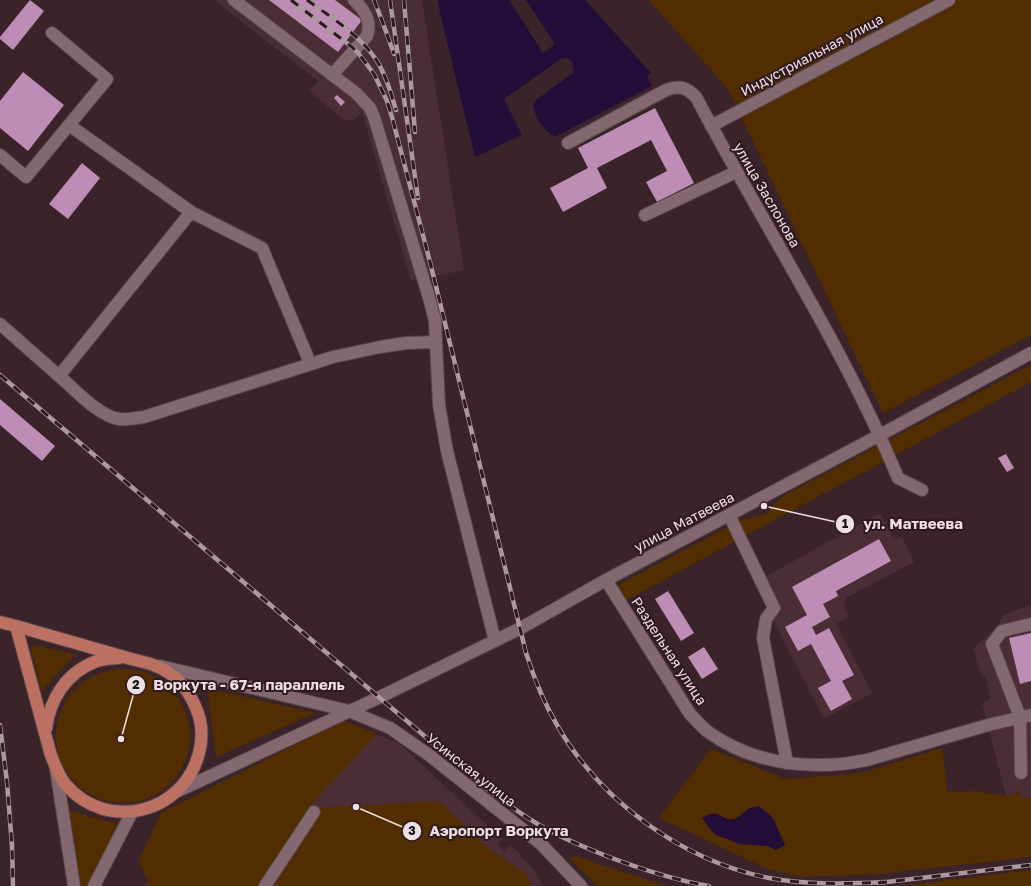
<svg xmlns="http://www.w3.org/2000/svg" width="1031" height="886" viewBox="0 0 1031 886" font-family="'Golos Text',sans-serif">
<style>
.built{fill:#4a2d35}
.green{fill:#512d00;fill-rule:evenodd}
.water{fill:#220e39}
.building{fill:#be8db6}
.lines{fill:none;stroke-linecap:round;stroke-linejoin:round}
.minor-casing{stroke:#564348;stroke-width:14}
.major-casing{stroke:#564348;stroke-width:14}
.minor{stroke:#83696f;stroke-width:12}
.major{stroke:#bb7062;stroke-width:12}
.rail-casing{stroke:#aa999d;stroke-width:4.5}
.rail{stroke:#2f1a1f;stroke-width:3;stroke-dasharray:9;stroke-linecap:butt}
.labels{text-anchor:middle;stroke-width:4;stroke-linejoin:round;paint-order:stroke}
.street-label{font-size:14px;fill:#eedfe2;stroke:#2f1a1f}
.leader{fill:none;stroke:#eedfe2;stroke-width:1.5}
.callout-dot{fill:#eedfe2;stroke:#2f1a1f;stroke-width:1.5}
.mark-label{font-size:12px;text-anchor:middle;font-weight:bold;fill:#111}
.callout-label{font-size:15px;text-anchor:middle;font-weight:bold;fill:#eedfe2;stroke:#2f1a1f;stroke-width:4;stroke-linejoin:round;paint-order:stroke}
</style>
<rect width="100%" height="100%" fill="#3a2429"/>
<g class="built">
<path d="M214,0H422L464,270L411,281L362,112L353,121L345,120L341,118L309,91L318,81Z"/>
<path d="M880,513L894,539L902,537L914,562L846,598L844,608L849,616L836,624L872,693L824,719L754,583Z"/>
<path d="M1031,605V797L1022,800L1019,792L1006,796L982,703L990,699L986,678L981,675L973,649L996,627L1004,615Z"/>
<path d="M347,734L377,735L398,742L502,839L497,845L504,851L510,844L516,850L537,874L543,886H143L216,828Z"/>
</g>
<g class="green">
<path d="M649,0H1031V335L883,413L728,89Z"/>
<path d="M1031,365V382L626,600L618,585L741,520L766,514L783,496Z"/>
<path d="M34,645L70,653L74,656L58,672L43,690H41L32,651V647Z"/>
<circle cx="123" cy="736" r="67"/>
<path d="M207,688L315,713L216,757Z"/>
<path d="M343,720L377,734L308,808L439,801L488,848L526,874L532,886H150L139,860L161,813Z"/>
<path d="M942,748L948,792L977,791L1006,796L1020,792L1022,800L1031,797V857L878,874L801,877L770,870L659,818L711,749L786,779L861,773ZM750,808L776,850L768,846L740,844L726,819H735Z"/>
<path d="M68,810L120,825L88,886H80Z"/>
<path d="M576,856L613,869L668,886H597L570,859Z"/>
<path d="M1031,870V886H901Z"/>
</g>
<g class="water">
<path d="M438,0H509L543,53L555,44L526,0H585L651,73L647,77L652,86L555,137C544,131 534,117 533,104L536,100L574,72L572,61L567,58L561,59L504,99L522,135L475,157L440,13Z"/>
<path d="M759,806L773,818L785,845L776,850L768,846L740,844L714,834L702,818C722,806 720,822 734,819C740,817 744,811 750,808C752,807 756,807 759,806Z"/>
</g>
<g class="building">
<path d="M30,0L44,11L13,50L0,39V37Z"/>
<path d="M269,0H335L362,20L338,52Z"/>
<path d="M23,72L64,105L28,151L0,128V101Z"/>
<path d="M337,95L345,102L341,106L334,98Z"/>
<path d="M655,108L694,183L657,202L646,182L667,171L651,140L597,168L607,188L563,212L550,188L588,168L578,148Z"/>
<path d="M82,163L100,178L68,219L49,204Z"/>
<path d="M0,399L55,446L42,461L0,425Z"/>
<path d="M1006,454L1014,468L1007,472L998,458Z"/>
<path d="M879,539L891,561L836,591L838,596L823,604L830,617L812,627L816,635L829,628L854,675L842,681L852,699L831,711L818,688L831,681L811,644L798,651L785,627L807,615L792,587Z"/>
<path d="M668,591L694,633L681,641L655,599Z"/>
<path d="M1031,633V681L1020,684L1009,638Z"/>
<path d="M704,647L718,669L702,679L688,657Z"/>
</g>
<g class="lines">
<defs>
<g id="minor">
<path d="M234,0L356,93L370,108L374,117L430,301L435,321L439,405L447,451L495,641"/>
<path d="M332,75L367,36C372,21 365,10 354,0"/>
<path d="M69,125L191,212L59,376C76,390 97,415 119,419C127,420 136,418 144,417L333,357L380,347L406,343L436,342"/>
<path d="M711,126L949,0"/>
<path d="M568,143L666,90C679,85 686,87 696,97C763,225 843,345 898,478L922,490"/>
<path d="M0,155L26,177L107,79L52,33"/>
<path d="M191,212L262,248L310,363"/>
<path d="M645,215L736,172"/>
<path d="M0,324L59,376"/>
<path d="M729,515L774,608L766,619L763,638L787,763"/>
<path d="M606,580L690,714C695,719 701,726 707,731C753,765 813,771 867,760L988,725L1031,715"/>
<path d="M160,666L349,711L390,728L429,755L541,844L581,886"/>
<path d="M56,769L74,886"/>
<path d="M1021,773L1020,717L992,644L1002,631L1031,624"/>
<path d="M178,791L380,697L521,628L606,580L880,435L1031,353"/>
<path d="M94,886L132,812"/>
<path d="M265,886L314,812"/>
</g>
<g id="major">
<path d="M0,622L16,626C51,636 86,646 121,656C139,662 153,662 169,673C182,681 190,694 196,708C202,722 203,738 199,753C184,813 108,833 66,785C58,775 54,764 50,752L16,626"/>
<path d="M46,729C50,698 67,672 97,661C104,659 112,658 119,658"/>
</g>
</defs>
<use href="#minor" class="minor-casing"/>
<use href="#major" class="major-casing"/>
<use href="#minor" class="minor"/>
<use href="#major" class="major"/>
<defs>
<g id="rail">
<path d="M291,0L352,47L359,54L374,74L387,101L392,117L430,262L526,653C534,678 544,703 557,725C601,802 683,861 769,878C807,885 846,884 884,882"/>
<path d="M307,0C332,18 360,35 377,61C386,76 391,93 396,110"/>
<path d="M374,0L384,26L394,54"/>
<path d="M390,0L418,198"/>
<path d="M404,0L415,132"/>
<path d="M0,375L481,784C499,798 517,812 536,823C559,837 584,847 609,857C641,869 674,880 709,886"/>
<path d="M0,725L7,782L12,846L13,886"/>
<path d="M878,883L1031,865"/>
</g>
</defs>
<use href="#rail" class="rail-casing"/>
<use href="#rail" class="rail"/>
</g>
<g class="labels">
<g class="street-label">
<text transform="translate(812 55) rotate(-28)" y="5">Индустриальная улица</text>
<text transform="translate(767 195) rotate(60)" y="5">улица Заслонова</text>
<text transform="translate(684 522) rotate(-28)" y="5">улица Матвеева</text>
<text transform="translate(669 651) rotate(57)" y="5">Раздельная улица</text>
<text transform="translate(471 770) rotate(38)" y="5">Усинская улица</text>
</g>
</g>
<path class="leader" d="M764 506L845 524M121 739L136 685M356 807L412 831"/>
<g class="callout-dot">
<circle cx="764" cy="506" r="4"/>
<circle cx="121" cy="739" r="4"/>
<circle cx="356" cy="807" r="4"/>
<circle cx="845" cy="524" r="10"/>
<circle cx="136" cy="685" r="10"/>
<circle cx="412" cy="831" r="10"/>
</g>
<g class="mark-label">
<text x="845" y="528">1</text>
<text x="136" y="689">2</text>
<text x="412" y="835">3</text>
</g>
<g class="callout-label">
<text x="913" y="529">ул. Матвеева</text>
<text x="249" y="690">Воркута - 67-я параллель</text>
<text x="499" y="836">Аэропорт Воркута</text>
</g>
</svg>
